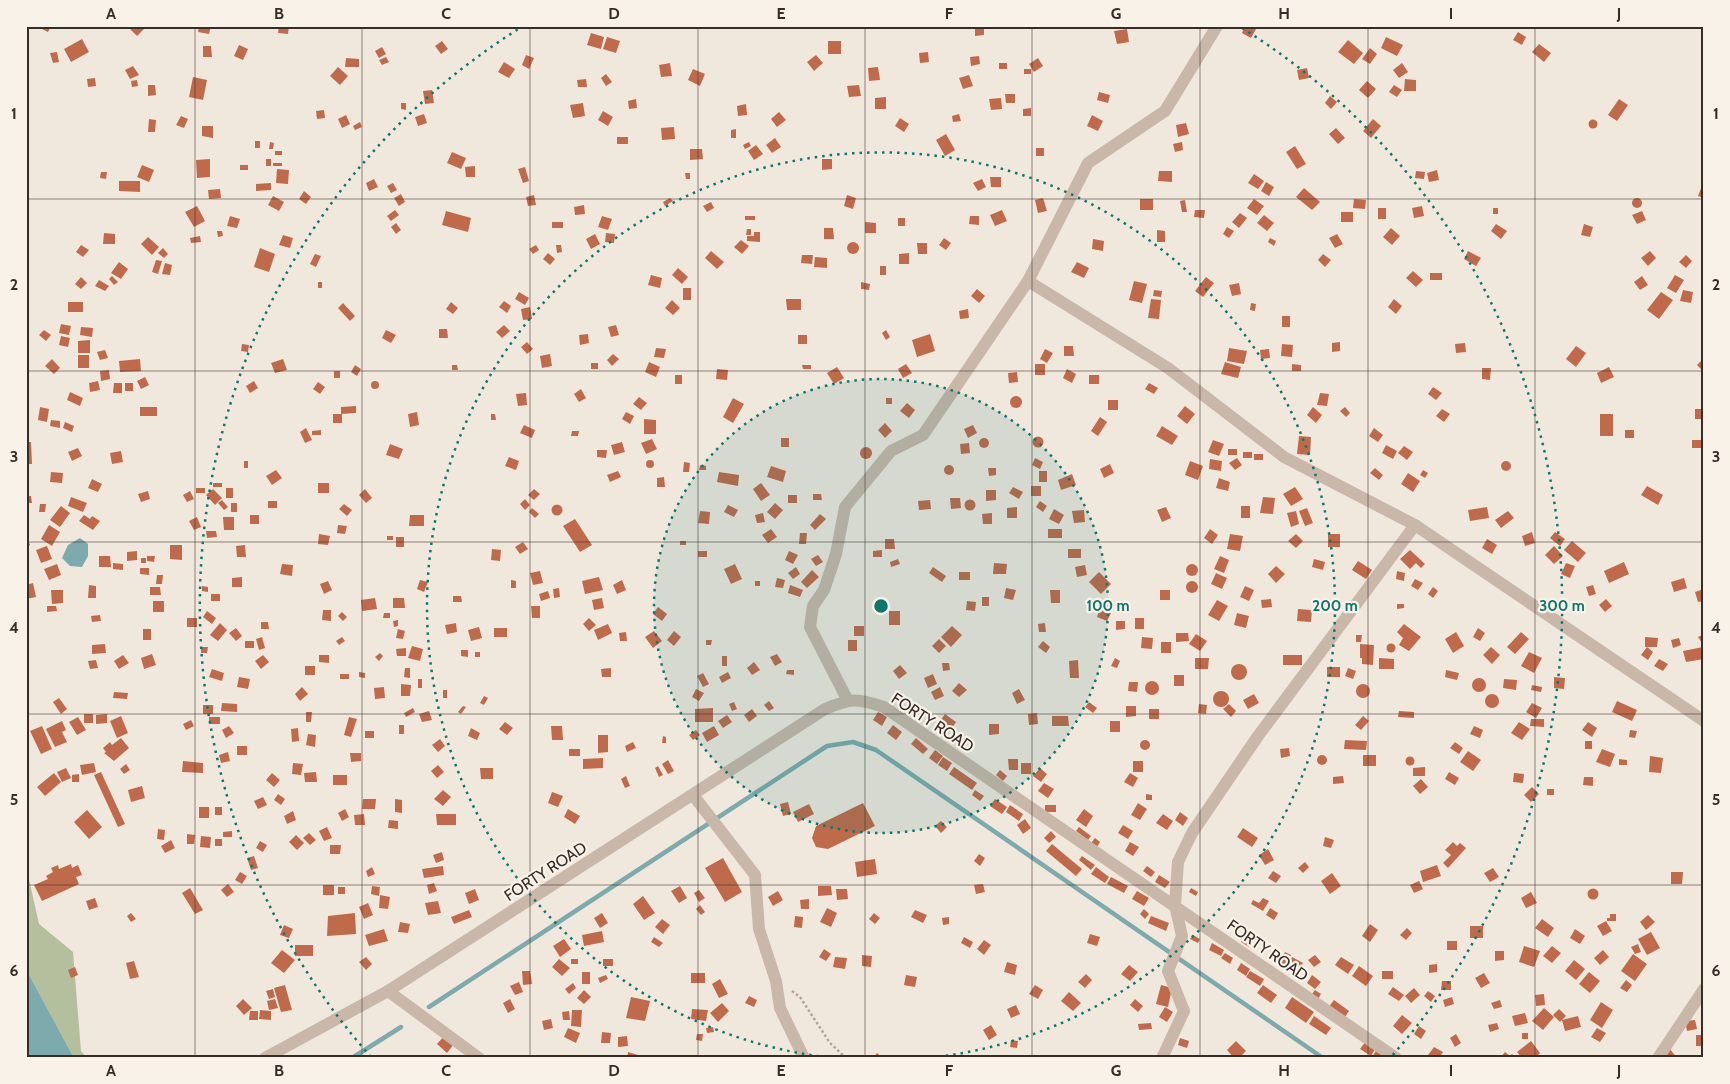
<svg xmlns="http://www.w3.org/2000/svg" width="1730" height="1084" viewBox="0 0 1730 1084" font-family="Cabin,sans-serif">
<style>
.green{fill:#b4bf9e}
.water{fill:#7daaad}
.lines{fill:none;stroke-linecap:round;stroke-linejoin:round}
.stream{stroke:#7daaad;stroke-width:4.5}
.building{fill:#c06a4c}
.path{stroke:#b4a294;stroke-width:2.5;stroke-dasharray:2.5 2.5;stroke-linecap:butt}
.street{stroke:#c9b8aa;stroke-width:12}
.grid{fill:none;stroke:#362d29;stroke-width:1;stroke-opacity:0.55}
.ring{fill:none;stroke:#0f766e;stroke-width:2.5;stroke-dasharray:2.5 5}
.labels{text-anchor:middle;stroke-width:4.5;stroke-linejoin:round;paint-order:stroke}
.street-label{font-size:16px;fill:#362d29;stroke:#f9f2e9}
.centre{fill:#0f766e;stroke:#f9f2e9;stroke-width:2.5}
.ring-label{font-size:15px;text-anchor:middle;font-weight:bold;fill:#0f766e;stroke:#f9f2e9;stroke-width:4.5;stroke-linejoin:round;paint-order:stroke}
.neatline{fill:none;stroke:#362d29;stroke-width:2}
.grid-label{font-size:16px;text-anchor:middle;font-weight:bold;fill:#362d29}
</style>
<rect width="100%" height="100%" fill="#f1e8dd"/>
<path class="green" d="M26,866L39,924L73,952L81,1051L87,1058H74L27,971Z"/>
<g class="water">
<path d="M80,538L88,544V556L82,567L70,566L62,558L68,545Z"/>
<path d="M26,969L27,971L74,1058H26Z"/>
</g>
<g class="lines">
<g class="stream">
<path d="M429,1007L827,746L853,742L876,750L1323,1058"/>
<path d="M352,1058L401,1027"/>
</g>
</g>
<g class="building">
<path d="M44,26H51L48,32L42,29Z"/>
<path d="M133,26H140L144,29L137,36L130,29Z"/>
<path d="M199,26H211L209,34L198,32Z"/>
<path d="M279,26H289L288,34L278,33Z"/>
<path d="M1245,26L1256,29L1251,38L1242,33Z"/>
<path d="M984,28V35L975,36V29Z"/>
<path d="M1127,29L1129,42L1117,44L1114,31Z"/>
<path d="M1518,32L1526,37L1522,45L1513,40Z"/>
<path d="M591,33L604,37L601,49L587,45Z"/>
<path d="M607,37L620,41L616,53L603,49Z"/>
<path d="M1386,37L1403,45L1397,56L1381,48Z"/>
<path d="M82,39L89,52L71,62L64,49Z"/>
<path d="M1348,40L1363,53L1354,64L1338,52Z"/>
<path d="M442,41L448,49L441,54L435,46Z"/>
<rect x="828" y="41" width="13" height="13"/>
<path d="M1539,44L1551,53L1544,62L1532,52Z"/>
<path d="M239,45L248,49L243,60L234,56Z"/>
<path d="M203,46H211L212,57H203Z"/>
<path d="M382,47L386,54L379,58L375,51Z"/>
<path d="M1370,48L1377,54L1370,64L1362,59Z"/>
<path d="M57,52L59,62L53,63L50,53Z"/>
<path d="M928,52L929,62L920,63L919,53Z"/>
<path d="M526,55L534,58L529,69L522,65Z"/>
<path d="M816,55L823,63L814,71L807,62Z"/>
<path d="M979,56L980,64L971,66L970,57Z"/>
<path d="M386,57L389,62L382,65L379,60Z"/>
<path d="M346,58L359,59V67H345Z"/>
<path d="M1038,58L1043,66L1034,72L1029,64Z"/>
<path d="M504,62L515,69L509,78L498,72Z"/>
<path d="M670,63L672,76L661,77L659,65Z"/>
<rect x="999" y="63" width="8" height="6"/>
<path d="M1402,63L1408,72L1399,78L1393,70Z"/>
<path d="M133,66L139,75L130,79L125,70Z"/>
<path d="M338,67L348,76L340,85L330,76Z"/>
<path d="M878,67L880,80L869,81L868,68Z"/>
<path d="M1307,68L1309,78L1299,80L1297,70Z"/>
<path d="M693,69L705,74L700,86L688,80Z"/>
<rect x="1024" y="69" width="7" height="5"/>
<path d="M606,74L612,82L606,86L601,78Z"/>
<path d="M969,75L973,86L963,89L959,78Z"/>
<path d="M193,77L207,80L203,100L189,97Z"/>
<path d="M95,78L96,86L88,87L87,79Z"/>
<path d="M586,79L587,87H578L577,80Z"/>
<path d="M1405,79L1416,80V91H1404Z"/>
<path d="M137,80L138,86L132,87L131,81Z"/>
<path d="M1367,81L1376,89L1368,98L1359,90Z"/>
<path d="M148,85H155L156,95L148,96Z"/>
<path d="M859,85L861,96L849,97L847,86Z"/>
<path d="M1394,85L1402,90L1397,97L1389,92Z"/>
<path d="M432,90L434,103L425,104L423,91Z"/>
<path d="M1099,92L1110,95L1108,103L1097,100Z"/>
<path d="M1005,94H1015V103H1006Z"/>
<path d="M1330,96L1337,102L1331,109L1325,103Z"/>
<path d="M886,97V109H875V98Z"/>
<path d="M1001,98L1002,109L991,110L989,99Z"/>
<path d="M636,99L637,108L629,109L628,101Z"/>
<path d="M1619,99L1628,105L1617,121L1608,115Z"/>
<path d="M401,103H406V110L401,109Z"/>
<path d="M583,103L585,116L573,118L570,105Z"/>
<path d="M746,104L747,115L738,116L737,106Z"/>
<path d="M1031,108V116H1023V109Z"/>
<path d="M324,110L325,118L317,119L316,111Z"/>
<path d="M603,111L613,117L608,126L598,120Z"/>
<path d="M779,112L786,120L777,127L771,119Z"/>
<path d="M424,114L427,123L418,126L415,117Z"/>
<path d="M959,114L961,121L953,122L952,116Z"/>
<path d="M346,115L350,124L342,128L338,119Z"/>
<path d="M1092,115L1103,121L1098,131L1087,126Z"/>
<path d="M181,116L188,119L184,128L176,125Z"/>
<path d="M900,118L909,124L904,132L895,126Z"/>
<path d="M149,119L156,120L155,132H148Z"/>
<path d="M1373,119L1381,126L1371,138L1363,131Z"/>
<circle cx="1593" cy="124" r="4.5"/>
<path d="M360,122L362,127L355,130L353,126Z"/>
<path d="M1186,123L1189,134L1178,137L1176,125Z"/>
<path d="M202,126H213V138L202,136Z"/>
<path d="M674,127L675,139L662,140L661,128Z"/>
<path d="M1336,128L1345,138L1338,144L1329,134Z"/>
<path d="M736,129V138H731V130Z"/>
<path d="M946,134L955,150L945,156L936,140Z"/>
<rect x="617" y="137" width="11" height="7"/>
<path d="M775,138L781,147L772,153L766,145Z"/>
<rect x="255" y="141" width="5" height="7"/>
<path d="M270,142L274,143L273,149H269Z"/>
<path d="M749,142L751,146L745,149L743,145Z"/>
<path d="M1182,142L1183,150L1175,152L1173,144Z"/>
<path d="M756,145L763,154L754,160L748,151Z"/>
<path d="M1295,146L1306,164L1297,169L1286,152Z"/>
<rect x="1036" y="148" width="8" height="8"/>
<path d="M690,149H702L703,159L690,160Z"/>
<rect x="275" y="151" width="7" height="4"/>
<path d="M452,152L466,158L461,169L447,163Z"/>
<path d="M210,159V177L197,178L196,160Z"/>
<rect x="266" y="159" width="5" height="7"/>
<path d="M822,159H832V169L822,170Z"/>
<rect x="273" y="163" width="9" height="3"/>
<path d="M142,165L154,170L149,182L137,177Z"/>
<rect x="240" y="165" width="8" height="5"/>
<path d="M475,166V177H466L465,167Z"/>
<path d="M525,167L529,181L523,183L518,169Z"/>
<path d="M277,169L289,170L288,184L276,183Z"/>
<path d="M1437,170L1439,180L1429,182L1427,173Z"/>
<path d="M1159,171H1172V182L1158,181Z"/>
<path d="M1416,171L1425,172L1424,179L1415,178Z"/>
<path d="M101,172H107L106,179L100,178Z"/>
<path d="M685,173H690V179H686Z"/>
<path d="M1254,174L1264,181L1258,189L1248,183Z"/>
<path d="M990,177H1001V187H991Z"/>
<path d="M374,179L378,187L369,191L366,183Z"/>
<path d="M982,179L986,187L978,191L973,183Z"/>
<path d="M119,181H140V192L119,191Z"/>
<path d="M1266,182L1274,187L1269,196L1261,191Z"/>
<path d="M271,183V190L256,191V184Z"/>
<path d="M393,183L397,190L391,193L387,186Z"/>
<path d="M1702,186L1704,187V198L1698,196Z"/>
<path d="M1304,188L1320,202L1312,210L1296,197Z"/>
<path d="M220,189L221,198L209,199L208,190Z"/>
<path d="M304,191L311,197L306,204L299,199Z"/>
<path d="M401,194L405,202L399,206L394,198Z"/>
<path d="M534,195L536,205L528,206L526,197Z"/>
<path d="M847,195L856,198L853,209L844,206Z"/>
<path d="M273,196L284,202L279,211L268,205Z"/>
<path d="M670,198L673,201L665,206L663,202Z"/>
<path d="M1043,198L1047,211L1038,213L1035,200Z"/>
<circle cx="1637" cy="203" r="5"/>
<rect x="1140" y="199" width="13" height="11"/>
<path d="M1254,199L1264,206L1257,215L1247,208Z"/>
<path d="M1354,199L1366,200L1365,209L1353,208Z"/>
<path d="M1185,200L1187,212H1182L1180,201Z"/>
<path d="M711,202L714,208L707,212L703,206Z"/>
<path d="M584,205L585,214L575,215L574,207Z"/>
<path d="M197,206L205,221L194,227L185,212Z"/>
<path d="M1422,206L1424,216L1414,218L1412,208Z"/>
<rect x="1378" y="208" width="8" height="11"/>
<rect x="1493" y="208" width="5" height="6"/>
<path d="M395,210L399,215L391,221L387,216Z"/>
<path d="M1002,210L1007,221L995,226L990,215Z"/>
<path d="M1195,210H1205L1204,218L1194,217Z"/>
<path d="M446,211L471,218L468,232L442,225Z"/>
<path d="M1642,211L1646,220L1637,224L1632,215Z"/>
<rect x="1341" y="212" width="12" height="10"/>
<path d="M1240,213L1247,218L1239,228L1232,222Z"/>
<path d="M1264,215L1274,223L1267,231L1257,223Z"/>
<path d="M230,216L240,219L237,228L227,226Z"/>
<path d="M602,216L612,219L608,230L598,227Z"/>
<rect x="745" y="216" width="10" height="4"/>
<path d="M970,216H979V225L969,224Z"/>
<rect x="898" y="218" width="7" height="8"/>
<rect x="552" y="222" width="11" height="6"/>
<path d="M865,222L876,223V233H865Z"/>
<path d="M396,223L401,230L396,234L391,227Z"/>
<path d="M1496,224L1507,231L1501,239L1491,231Z"/>
<path d="M1584,224L1593,227L1590,237L1581,235Z"/>
<path d="M1227,227L1234,231L1229,238L1223,234Z"/>
<path d="M824,228H833L834,239H824Z"/>
<path d="M1391,228L1400,236L1392,245L1383,237Z"/>
<path d="M747,229H751V235H746Z"/>
<path d="M1157,230L1165,231V242H1157Z"/>
<path d="M217,231H222L223,236L218,237Z"/>
<path d="M754,232H760V242L747,241V236H754Z"/>
<path d="M104,233L115,234V244H103Z"/>
<path d="M606,233L615,234L614,243L605,242Z"/>
<path d="M595,234L600,244L591,249L586,239Z"/>
<path d="M1337,234L1343,244L1335,248L1329,238Z"/>
<path d="M283,235L293,238L290,248L279,245Z"/>
<path d="M200,236L201,242L191,243L190,238Z"/>
<path d="M148,237L159,247L152,255L141,244Z"/>
<path d="M944,238L951,243L946,250L939,245Z"/>
<path d="M1270,238L1276,241L1274,246L1268,242Z"/>
<path d="M1093,239L1104,241L1103,251L1092,249Z"/>
<path d="M741,240L749,246L742,254L734,247Z"/>
<circle cx="853" cy="248" r="6"/>
<path d="M917,243H927V254H918Z"/>
<path d="M81,245L89,250L83,257L76,252Z"/>
<path d="M536,245L539,250L533,254L529,249Z"/>
<path d="M556,245H561L562,252L557,253Z"/>
<path d="M163,248L168,254L164,258L158,253Z"/>
<path d="M260,248L275,254L269,272L254,267Z"/>
<path d="M711,251L724,262L717,269L705,258Z"/>
<path d="M1468,251L1481,258L1476,266L1464,259Z"/>
<path d="M1650,251L1656,258L1648,266L1641,258Z"/>
<path d="M548,253L555,259L550,265L543,259Z"/>
<path d="M909,253V264H899V254Z"/>
<path d="M315,254L321,256L316,267L310,264Z"/>
<path d="M1323,254L1331,260L1325,267L1318,260Z"/>
<path d="M802,255H813L812,264L801,263Z"/>
<path d="M1686,255L1692,261L1686,268L1679,262Z"/>
<path d="M815,257L827,258V268L814,267Z"/>
<path d="M156,260L162,261L158,274L152,272Z"/>
<path d="M119,262L128,269L121,279L111,273Z"/>
<path d="M1077,262L1089,268L1084,278L1071,272Z"/>
<path d="M165,263L172,265L170,275L162,274Z"/>
<rect x="880" y="266" width="6" height="9"/>
<path d="M678,268L688,277L682,284L672,275Z"/>
<path d="M1413,271L1423,280L1416,287L1406,278Z"/>
<rect x="1430" y="273" width="12" height="7"/>
<path d="M651,275L662,278L660,288L648,285Z"/>
<path d="M1675,275L1684,280L1676,293L1667,288Z"/>
<path d="M112,276L118,282L114,285L109,279Z"/>
<path d="M1642,276L1648,285L1640,290L1634,282Z"/>
<path d="M81,277L87,283L81,289L75,284Z"/>
<path d="M1206,277L1214,283L1203,297L1195,291Z"/>
<path d="M99,280L109,286L105,291L95,286Z"/>
<path d="M1134,281L1147,284L1142,303L1129,300Z"/>
<rect x="318" y="282" width="4" height="6"/>
<path d="M861,282L870,284L869,290L861,289Z"/>
<path d="M1239,283L1241,294L1232,296L1229,285Z"/>
<rect x="683" y="288" width="8" height="12"/>
<path d="M977,289L985,296L979,303L971,296Z"/>
<path d="M1154,290L1162,291L1161,297L1153,296Z"/>
<path d="M1683,290L1693,292L1691,303L1680,301Z"/>
<path d="M519,292L529,298L525,305L515,299Z"/>
<path d="M1661,292L1673,300L1659,319L1647,310Z"/>
<path d="M786,299H801V310H787Z"/>
<path d="M1151,299L1161,300L1159,319L1148,318Z"/>
<path d="M1394,299L1402,306L1396,314L1388,307Z"/>
<path d="M672,300L680,308L673,315L665,308Z"/>
<path d="M504,301L511,306L507,313L499,307Z"/>
<rect x="68" y="302" width="15" height="10"/>
<path d="M451,302L458,308L453,314L446,309Z"/>
<path d="M343,303L355,316L350,321L338,308Z"/>
<path d="M1251,303L1256,304L1255,311L1250,310Z"/>
<path d="M530,307L532,319L523,320L521,309Z"/>
<path d="M968,309L969,318L960,319L959,311Z"/>
<rect x="1282" y="316" width="8" height="11"/>
<path d="M61,324L71,326L69,335L59,333Z"/>
<path d="M504,325L510,331L502,338L496,332Z"/>
<path d="M616,325L619,335L611,337L608,327Z"/>
<path d="M81,327L93,328L92,337L80,335Z"/>
<path d="M439,329H447L448,338H439Z"/>
<path d="M44,330L51,335L46,341L39,335Z"/>
<path d="M386,330L396,335L391,343L382,338Z"/>
<path d="M886,330L890,337L886,340L882,333Z"/>
<path d="M588,334L589,343L580,345L579,335Z"/>
<path d="M930,334L935,351L917,357L912,340Z"/>
<rect x="798" y="335" width="9" height="9"/>
<path d="M61,336L70,338L68,347L59,345Z"/>
<path d="M90,340V353H78V341Z"/>
<path d="M527,342L533,349L527,354L521,347Z"/>
<path d="M1340,342V351L1332,352V343Z"/>
<path d="M1465,343L1466,352L1456,353L1455,344Z"/>
<path d="M242,344L249,345L248,352L241,351Z"/>
<path d="M1282,344L1293,345L1292,357L1281,356Z"/>
<path d="M1064,346H1073L1074,356H1064Z"/>
<path d="M1576,346L1586,353L1576,367L1566,359Z"/>
<path d="M656,348L666,349L664,358L654,357Z"/>
<path d="M1229,348L1247,351L1244,364L1227,361Z"/>
<path d="M1045,349L1053,353L1047,363L1040,359Z"/>
<path d="M1269,349L1270,358L1261,359L1260,350Z"/>
<path d="M105,350L108,358L100,360L97,352Z"/>
<path d="M550,354L552,366L542,368L540,356Z"/>
<path d="M613,354L619,359L612,366L607,360Z"/>
<rect x="78" y="355" width="11" height="13"/>
<path d="M1704,358V372L1697,365Z"/>
<path d="M52,359L60,368L54,374L45,366Z"/>
<path d="M140,359L141,371L120,372L119,361Z"/>
<path d="M283,359L287,370L275,373L271,363Z"/>
<path d="M649,362L660,367L656,377L645,372Z"/>
<path d="M1225,362L1241,367L1238,378L1221,374Z"/>
<rect x="591" y="363" width="7" height="6"/>
<path d="M906,364L912,373L903,378L898,369Z"/>
<rect x="1035" y="364" width="10" height="11"/>
<path d="M1292,364L1301,365V371H1292Z"/>
<path d="M355,365L361,369L357,376L351,372Z"/>
<path d="M452,365H457L458,370H452Z"/>
<path d="M802,365H811V369H803Z"/>
<path d="M837,367L844,378L834,384L827,373Z"/>
<path d="M1609,367L1614,377L1601,383L1597,373Z"/>
<path d="M1482,368H1491L1490,380L1482,379Z"/>
<path d="M717,369L728,370L727,380L716,379Z"/>
<path d="M1067,369L1076,374L1072,383L1063,378Z"/>
<path d="M109,370L110,379L101,381L100,371Z"/>
<rect x="334" y="371" width="6" height="7"/>
<path d="M1017,372L1018,382L1009,383L1008,373Z"/>
<rect x="675" y="375" width="7" height="9"/>
<rect x="1089" y="375" width="10" height="9"/>
<path d="M145,377L149,385L141,389L137,381Z"/>
<path d="M98,381L100,390L90,392L89,383Z"/>
<path d="M254,381L258,388L250,393L246,386Z"/>
<circle cx="375" cy="385" r="4"/>
<path d="M318,382L325,387L320,394L313,389Z"/>
<path d="M114,383H122V393H113Z"/>
<rect x="125" y="383" width="8" height="8"/>
<path d="M1149,383L1158,388L1154,394L1145,389Z"/>
<path d="M1433,387L1442,393L1436,400L1428,394Z"/>
<path d="M581,389L586,398L579,402L574,394Z"/>
<path d="M70,392L83,398L80,406L67,400Z"/>
<path d="M526,393L527,405L518,406L516,394Z"/>
<path d="M1320,393L1329,394L1327,406L1317,405Z"/>
<circle cx="1016" cy="402" r="6"/>
<path d="M639,397L647,403L641,410L633,404Z"/>
<path d="M733,398L744,404L733,423L723,417Z"/>
<rect x="886" y="398" width="6" height="6"/>
<rect x="1108" y="400" width="10" height="10"/>
<path d="M907,403L915,410L909,418L900,411Z"/>
<path d="M356,406V413L341,414V407Z"/>
<path d="M1185,406L1195,414L1187,424L1177,416Z"/>
<path d="M40,407L49,409L47,422L38,420Z"/>
<rect x="140" y="407" width="17" height="9"/>
<path d="M1313,407L1322,415L1316,423L1307,415Z"/>
<path d="M1345,407L1350,413L1346,417L1340,411Z"/>
<path d="M1442,409L1450,414L1444,422L1436,416Z"/>
<rect x="1695" y="409" width="9" height="10"/>
<path d="M417,412L419,425L410,427L408,414Z"/>
<path d="M626,412L634,416L630,424L622,419Z"/>
<rect x="333" y="414" width="9" height="9"/>
<path d="M491,414H495L496,420H491Z"/>
<rect x="1600" y="414" width="13" height="22"/>
<path d="M1100,417L1107,422L1098,436L1091,431Z"/>
<path d="M644,419L656,420V434H644Z"/>
<path d="M51,420L60,421V428L50,426Z"/>
<path d="M65,422L74,426L72,432L63,428Z"/>
<path d="M885,423L892,431L885,438L878,430Z"/>
<path d="M524,425L535,430L532,438L520,433Z"/>
<path d="M973,425L977,433L968,438L964,429Z"/>
<path d="M1162,426L1178,436L1172,445L1156,436Z"/>
<path d="M306,428L312,440L305,443L300,432Z"/>
<path d="M1374,428L1383,435L1378,442L1369,436Z"/>
<path d="M321,430V435H312V431Z"/>
<rect x="1625" y="430" width="9" height="8"/>
<path d="M572,431H579L578,436H571Z"/>
<path d="M1299,436L1311,437L1310,455L1297,454Z"/>
<circle cx="1038" cy="442" r="5.5"/>
<rect x="781" y="438" width="8" height="9"/>
<circle cx="984" cy="443" r="5"/>
<path d="M652,439L657,449L646,454L641,443Z"/>
<path d="M1213,440L1224,444L1219,456L1208,452Z"/>
<rect x="1692" y="440" width="9" height="8"/>
<path d="M26,442H31L32,464H26Z"/>
<path d="M622,442L625,452L614,455L611,445Z"/>
<path d="M969,443L970,453L961,454L960,444Z"/>
<path d="M390,444L403,449L399,459L386,455Z"/>
<path d="M1386,445L1397,451L1393,459L1382,453Z"/>
<path d="M1404,446L1413,452L1407,460L1398,453Z"/>
<circle cx="866" cy="453" r="6"/>
<path d="M78,448L82,456L72,461L68,452Z"/>
<rect x="1228" y="449" width="9" height="6"/>
<path d="M597,450H607L606,458L597,457Z"/>
<path d="M121,451L123,462L112,464L110,453Z"/>
<rect x="1243" y="452" width="9" height="6"/>
<rect x="1254" y="454" width="9" height="6"/>
<path d="M509,457L519,461L516,470L505,466Z"/>
<path d="M1035,458L1043,462L1040,469L1032,465Z"/>
<path d="M1237,458L1242,465L1235,470L1229,463Z"/>
<path d="M1210,459L1222,461L1221,471L1209,469Z"/>
<circle cx="650" cy="464" r="4"/>
<rect x="244" y="461" width="4" height="7"/>
<path d="M1190,461L1203,466L1198,480L1185,475Z"/>
<circle cx="1506" cy="466" r="5"/>
<path d="M684,462L690,463L689,472H683Z"/>
<path d="M1110,464L1114,473L1104,478L1100,469Z"/>
<path d="M700,465L706,466V470H699Z"/>
<circle cx="949" cy="470" r="5"/>
<path d="M771,466L786,471L783,482L767,477Z"/>
<path d="M988,468H996V475L989,476Z"/>
<path d="M1375,468L1383,475L1379,480L1370,473Z"/>
<path d="M276,470L282,478L272,485L266,476Z"/>
<path d="M1423,470L1428,473L1425,478L1420,475Z"/>
<path d="M618,471L621,477L610,482L607,475Z"/>
<rect x="1039" y="471" width="8" height="11"/>
<path d="M51,472L63,473L62,483L50,482Z"/>
<path d="M719,472L739,475L738,486L717,482Z"/>
<path d="M1408,473L1420,481L1413,492L1401,484Z"/>
<path d="M1072,474L1076,485L1061,490L1058,480Z"/>
<path d="M664,477L665,487H657V478Z"/>
<path d="M1219,478L1230,482L1228,491L1216,488Z"/>
<path d="M92,479L102,484L98,492L88,488Z"/>
<rect x="213" y="483" width="9" height="4"/>
<rect x="318" y="483" width="11" height="10"/>
<path d="M761,483L770,495L761,501L753,489Z"/>
<rect x="1031" y="486" width="10" height="10"/>
<path d="M1647,486L1663,495L1658,505L1641,495Z"/>
<path d="M1013,487L1023,492L1019,499L1009,493Z"/>
<path d="M1295,487L1303,499L1291,506L1283,494Z"/>
<rect x="196" y="488" width="9" height="5"/>
<rect x="226" y="488" width="7" height="10"/>
<path d="M213,489L222,498L215,505L206,495Z"/>
<path d="M365,489L372,498L366,503L359,495Z"/>
<path d="M534,489L540,494L534,500L528,495Z"/>
<path d="M986,490H996V500L986,501Z"/>
<path d="M148,491L150,499L141,502L138,494Z"/>
<path d="M190,491L194,499L187,502L183,495Z"/>
<path d="M813,494H821L822,500H813Z"/>
<rect x="788" y="495" width="9" height="8"/>
<path d="M26,496H31L32,503H26Z"/>
<path d="M71,497L87,503L83,512L68,506Z"/>
<path d="M1263,497L1275,498L1273,514L1260,513Z"/>
<path d="M950,498H960L961,508L951,509Z"/>
<path d="M525,499L530,505L525,510L520,504Z"/>
<circle cx="970" cy="505" r="5.5"/>
<path d="M222,500L228,507L224,510L218,503Z"/>
<path d="M930,500L931,509L919,510L918,501Z"/>
<rect x="268" y="501" width="9" height="7"/>
<path d="M1040,501L1047,506L1043,512L1036,507Z"/>
<rect x="231" y="503" width="6" height="9"/>
<path d="M775,503L783,510L775,519L767,512Z"/>
<path d="M40,504H46L45,512H39Z"/>
<path d="M344,504L352,510L347,516L339,509Z"/>
<circle cx="557" cy="510" r="5.5"/>
<path d="M728,505L738,510L734,517L724,512Z"/>
<path d="M61,506L70,513L60,527L50,520Z"/>
<rect x="1241" y="506" width="9" height="12"/>
<path d="M1017,507V518H1007V508Z"/>
<path d="M1166,507L1171,518L1162,522L1157,510Z"/>
<path d="M1487,507L1489,518L1470,521L1468,510Z"/>
<path d="M532,508L539,514L535,518L529,512Z"/>
<path d="M1307,508L1313,523L1305,526L1299,511Z"/>
<path d="M1054,509L1064,515L1059,524L1049,519Z"/>
<path d="M1084,510L1085,522L1074,523L1072,511Z"/>
<path d="M700,511L710,512L709,524L698,523Z"/>
<path d="M1296,511L1299,524L1291,527L1287,513Z"/>
<path d="M1508,511L1514,518L1501,528L1495,520Z"/>
<path d="M763,513L765,522L757,523L755,515Z"/>
<path d="M992,513V524H983L982,514Z"/>
<path d="M820,514L826,519L815,530L810,525Z"/>
<path d="M84,515L90,519L92,516L100,521L93,530L79,521Z"/>
<rect x="250" y="515" width="9" height="9"/>
<path d="M410,515H424V526H409Z"/>
<path d="M197,517L201,527L194,530L189,521Z"/>
<path d="M223,517H234V530H224Z"/>
<path d="M575,519L592,545L580,552L563,526Z"/>
<path d="M49,525L60,532L52,546L41,539Z"/>
<path d="M338,525L347,526L345,534L337,533Z"/>
<path d="M771,529L777,537L768,543L762,535Z"/>
<rect x="1048" y="529" width="14" height="9"/>
<path d="M1210,529L1218,535L1212,544L1204,538Z"/>
<path d="M206,531H216L217,537L207,538Z"/>
<path d="M1532,532L1535,543L1525,546L1522,536Z"/>
<path d="M1555,532L1565,539L1560,546L1550,538Z"/>
<path d="M800,533H807L806,544H799Z"/>
<path d="M319,534L330,536L328,545L318,544Z"/>
<path d="M1230,534L1243,536L1240,551L1227,549Z"/>
<path d="M1296,534L1303,541L1296,548L1288,541Z"/>
<rect x="1328" y="534" width="12" height="13"/>
<path d="M26,535L30,545L26,547Z"/>
<rect x="387" y="536" width="6" height="4"/>
<rect x="396" y="537" width="8" height="10"/>
<path d="M885,539H894L895,549H885Z"/>
<path d="M1487,539L1497,545L1492,554L1482,548Z"/>
<rect x="680" y="541" width="6" height="4"/>
<path d="M1572,541L1586,553L1578,562L1564,550Z"/>
<path d="M523,542L528,549L520,554L515,547Z"/>
<path d="M170,545H182V560L170,559Z"/>
<path d="M245,545L246,557H237L236,546Z"/>
<path d="M47,546L52,559L41,563L36,550Z"/>
<path d="M1554,546L1563,556L1554,564L1545,555Z"/>
<path d="M492,549L501,550L500,561L491,560Z"/>
<rect x="1068" y="549" width="13" height="9"/>
<path d="M882,550V557H873V551Z"/>
<path d="M1410,550L1425,564L1421,568L1416,563L1410,569L1400,559Z"/>
<path d="M137,551V560L127,561V552Z"/>
<rect x="698" y="551" width="9" height="6"/>
<path d="M789,551L798,555L793,564L785,560Z"/>
<path d="M818,555L823,562L816,566L811,559Z"/>
<path d="M99,556H110L111,567H99Z"/>
<path d="M147,556H155L154,562L147,561Z"/>
<path d="M1220,556L1229,560L1224,573L1214,569Z"/>
<rect x="141" y="558" width="5" height="5"/>
<path d="M898,559L900,564L891,567L890,562Z"/>
<path d="M1314,559L1325,562L1323,570L1312,567Z"/>
<path d="M1358,561L1372,570L1366,579L1352,570Z"/>
<path d="M1624,562L1629,574L1609,583L1604,571Z"/>
<path d="M113,563L123,564V570L113,569Z"/>
<path d="M994,563L1007,564L1006,574H993Z"/>
<path d="M1566,563L1575,566L1570,578L1561,574Z"/>
<circle cx="1192" cy="570" r="6"/>
<path d="M57,564L61,575L49,580L44,569Z"/>
<path d="M282,564L293,565L292,576L280,574Z"/>
<path d="M735,564L742,579L731,584L724,569Z"/>
<path d="M1085,565L1087,575L1077,577L1075,567Z"/>
<path d="M1276,566L1285,574L1276,583L1268,574Z"/>
<path d="M796,567L800,574L793,579L788,573Z"/>
<path d="M933,567L946,576L942,582L929,573Z"/>
<path d="M140,568H149V575L140,574Z"/>
<path d="M812,570L819,577L807,588L801,582Z"/>
<path d="M540,571L543,583L533,585L530,573Z"/>
<path d="M1397,571L1405,573L1404,581L1396,579Z"/>
<rect x="959" y="572" width="11" height="8"/>
<path d="M1099,572L1111,584L1101,594L1089,582Z"/>
<path d="M1216,573L1227,578L1222,589L1211,584Z"/>
<path d="M157,575H163L162,584H156Z"/>
<path d="M242,577V587H232V578Z"/>
<path d="M599,577L603,590L585,594L582,581Z"/>
<path d="M777,578L785,580L783,588L775,587Z"/>
<path d="M1684,578L1687,588L1674,592L1671,582Z"/>
<path d="M1415,579L1423,583L1418,590L1411,586Z"/>
<path d="M420,580L428,582L424,592L417,589Z"/>
<path d="M511,580L516,581V588H511Z"/>
<path d="M622,580L626,590L617,594L613,585Z"/>
<path d="M328,581L332,590L324,594L320,584Z"/>
<rect x="755" y="581" width="5" height="5"/>
<circle cx="1192" cy="587" r="6"/>
<path d="M33,583L36,597L26,599V585Z"/>
<path d="M89,585L96,586V598H88Z"/>
<path d="M790,585L803,590L800,597L788,593Z"/>
<path d="M1593,585L1596,594L1589,596L1586,587Z"/>
<path d="M202,586L208,587V592L202,591Z"/>
<path d="M1245,586L1254,590L1249,601L1240,597Z"/>
<path d="M150,587H160L161,595H150Z"/>
<path d="M1433,587L1438,591L1433,598L1428,594Z"/>
<path d="M559,588L560,597L554,598L553,589Z"/>
<path d="M1006,588L1016,590L1013,600L1004,598Z"/>
<path d="M1704,589V601L1698,602L1695,592Z"/>
<path d="M51,590H63V603L52,604Z"/>
<path d="M1050,590H1060V603H1051Z"/>
<rect x="1160" y="590" width="10" height="10"/>
<path d="M548,591L550,598L541,601L539,594Z"/>
<rect x="211" y="594" width="9" height="7"/>
<path d="M453,596H461L462,602H453Z"/>
<rect x="982" y="597" width="7" height="9"/>
<path d="M375,598L377,609L362,611L361,600Z"/>
<path d="M393,598H404L405,608H393Z"/>
<path d="M602,598L604,608L594,610L592,600Z"/>
<path d="M1271,599L1272,607L1262,608L1261,600Z"/>
<path d="M1606,599L1612,606L1605,612L1599,605Z"/>
<path d="M1217,600L1228,606L1219,621L1208,615Z"/>
<rect x="153" y="601" width="11" height="11"/>
<path d="M967,601L976,602L975,611L966,610Z"/>
<path d="M1397,604H1404V608L1397,609Z"/>
<path d="M47,606H56L57,611L47,612Z"/>
<path d="M531,606H540V618H532Z"/>
<path d="M658,607L667,614L662,621L653,614Z"/>
<path d="M1100,608L1111,613L1107,621L1097,617Z"/>
<path d="M1298,609L1312,610L1311,622L1297,621Z"/>
<path d="M323,610H331V621L322,620Z"/>
<path d="M207,611L216,618L212,624L203,617Z"/>
<rect x="889" y="611" width="11" height="14"/>
<path d="M342,612L347,617L343,621L338,616Z"/>
<path d="M384,613H390V618H383Z"/>
<path d="M1237,613L1249,616L1246,628L1234,625Z"/>
<path d="M100,615L101,621L92,622L91,616Z"/>
<rect x="187" y="618" width="10" height="9"/>
<path d="M589,618L596,625L589,631L583,624Z"/>
<rect x="1135" y="618" width="9" height="11"/>
<path d="M398,620V626L394,627L393,621Z"/>
<path d="M1116,621H1125V629L1116,630Z"/>
<path d="M261,622H268L269,629H261Z"/>
<path d="M220,623L227,630L218,641L210,635Z"/>
<path d="M456,623L457,632L447,634L445,625Z"/>
<path d="M1045,623L1046,632H1039L1038,624Z"/>
<path d="M608,624L612,633L598,640L594,630Z"/>
<path d="M1404,624L1421,637L1409,651L1399,645L1403,638L1397,632Z"/>
<rect x="854" y="626" width="10" height="10"/>
<path d="M952,626L962,635L951,647L941,637Z"/>
<path d="M479,627L482,638L471,641L468,630Z"/>
<path d="M236,628L242,636L236,641L229,633Z"/>
<rect x="494" y="628" width="13" height="9"/>
<path d="M1478,628L1485,633L1480,641L1473,637Z"/>
<rect x="143" y="629" width="8" height="11"/>
<path d="M398,629L405,631L403,639L396,638Z"/>
<path d="M654,631L662,641L653,648L645,637Z"/>
<path d="M674,631L681,637L674,646L667,640Z"/>
<path d="M626,632L627,641H620L619,633Z"/>
<path d="M1456,632L1464,646L1453,653L1445,639Z"/>
<path d="M1521,632L1529,639L1515,654L1507,647Z"/>
<path d="M1176,633H1188L1189,641L1176,642Z"/>
<path d="M1196,634L1207,641L1200,651L1189,644Z"/>
<path d="M1704,634V642L1702,643L1698,637Z"/>
<path d="M1356,635H1362L1361,642H1356Z"/>
<path d="M262,637L265,648L259,650L256,639Z"/>
<path d="M342,637L345,641L339,645L336,641Z"/>
<path d="M1142,637L1153,638L1152,649L1141,648Z"/>
<path d="M1645,637L1658,638L1657,647H1645Z"/>
<path d="M1679,638L1681,645L1673,648L1671,640Z"/>
<path d="M939,639L946,646L939,653L932,646Z"/>
<path d="M706,640H712L711,645H706Z"/>
<rect x="848" y="640" width="9" height="11"/>
<rect x="245" y="641" width="9" height="7"/>
<path d="M1043,641L1050,647L1046,653L1038,647Z"/>
<rect x="1161" y="642" width="10" height="11"/>
<circle cx="1391" cy="648" r="4.5"/>
<path d="M105,644L106,653L92,654V645Z"/>
<path d="M1360,644L1374,645L1373,665L1362,664V658H1360Z"/>
<path d="M412,646L423,649L420,661L408,658Z"/>
<path d="M201,647H208L207,653H201Z"/>
<path d="M1491,647L1500,655L1492,664L1483,655Z"/>
<path d="M1647,647L1653,652L1648,660L1641,655Z"/>
<path d="M1703,647L1704,659L1686,662L1683,651Z"/>
<path d="M406,648V656H397L396,649Z"/>
<path d="M461,650H468V657L461,656Z"/>
<rect x="475" y="652" width="5" height="5"/>
<path d="M1529,652L1542,658L1534,673L1521,666Z"/>
<path d="M380,653L383,656L379,661L375,657Z"/>
<path d="M152,654L156,665L144,669L141,658Z"/>
<path d="M777,654L782,662L775,666L770,657Z"/>
<path d="M123,655L129,663L119,669L114,661Z"/>
<path d="M263,655L269,662L261,669L255,661Z"/>
<path d="M319,655H329V663L319,662Z"/>
<rect x="1283" y="655" width="19" height="10"/>
<rect x="722" y="656" width="5" height="10"/>
<path d="M1115,658L1120,661L1117,668L1111,666Z"/>
<path d="M1195,658H1209L1208,669H1195Z"/>
<path d="M1379,658L1394,659V669H1379Z"/>
<path d="M1659,659L1668,664L1663,671L1654,666Z"/>
<path d="M96,660L98,668L90,669L88,661Z"/>
<path d="M1078,660L1079,678H1070L1069,661Z"/>
<path d="M754,662L760,670L752,675L747,668Z"/>
<path d="M942,663H949L950,670L943,671Z"/>
<circle cx="1239" cy="672" r="8"/>
<path d="M900,665L907,673L899,679L893,671Z"/>
<rect x="305" y="666" width="10" height="9"/>
<rect x="1327" y="667" width="13" height="10"/>
<path d="M405,668H410V678L404,677Z"/>
<path d="M611,668V677H602L601,669Z"/>
<path d="M1348,668L1356,671L1353,679L1345,676Z"/>
<path d="M212,669L224,673L222,681L209,677Z"/>
<path d="M787,670H794V675L786,674Z"/>
<path d="M1446,670L1459,673L1457,680L1445,677Z"/>
<path d="M359,672L365,673V678L359,677Z"/>
<path d="M728,672L731,678L722,683L719,677Z"/>
<path d="M703,673L709,684L703,687L697,676Z"/>
<rect x="340" y="674" width="9" height="5"/>
<path d="M933,674L937,684L928,688L924,678Z"/>
<rect x="1174" y="675" width="10" height="11"/>
<path d="M239,677L250,679L248,689L237,687Z"/>
<path d="M1554,677L1565,678L1564,689L1554,688Z"/>
<circle cx="1479" cy="685" r="7"/>
<rect x="418" y="679" width="4" height="9"/>
<path d="M1504,679L1517,680L1516,690L1503,688Z"/>
<circle cx="1152" cy="688" r="7"/>
<path d="M1129,682H1138L1137,692L1128,691Z"/>
<path d="M959,683L967,690L959,697L952,691Z"/>
<path d="M401,684L411,685L410,696H401Z"/>
<circle cx="1363" cy="691" r="7"/>
<path d="M1532,685L1542,687L1541,692L1531,690Z"/>
<path d="M302,687L308,694L300,701L295,694Z"/>
<path d="M384,687L385,698L375,699L374,688Z"/>
<path d="M940,687L944,696L935,700L931,692Z"/>
<path d="M696,689L704,693L699,701L692,697Z"/>
<path d="M1019,689L1025,700L1017,704L1012,693Z"/>
<rect x="443" y="690" width="4" height="8"/>
<circle cx="1221" cy="699" r="8"/>
<path d="M114,692L128,693L127,699L113,698Z"/>
<path d="M1254,694L1259,703L1248,709L1243,700Z"/>
<circle cx="1492" cy="701" r="7"/>
<path d="M484,696L488,698L484,705L480,703Z"/>
<path d="M59,698L67,709L61,714L53,702Z"/>
<path d="M769,701L774,708L769,711L764,705Z"/>
<path d="M1617,701L1637,710L1632,721L1612,712Z"/>
<path d="M734,702L737,709L732,711L729,704Z"/>
<path d="M1089,702L1097,708L1093,713L1085,707Z"/>
<path d="M222,703L237,704V712L221,711Z"/>
<path d="M1532,703L1542,708L1536,718L1526,712Z"/>
<path d="M1199,704L1207,705L1206,714L1198,713Z"/>
<path d="M1229,704L1236,711L1231,717L1223,709Z"/>
<rect x="203" y="705" width="10" height="9"/>
<path d="M463,706L466,707L461,714L458,712Z"/>
<path d="M1126,706H1136V716L1126,717Z"/>
<path d="M413,708L415,712L406,717L404,713Z"/>
<path d="M713,708V722H695V709Z"/>
<path d="M752,709L757,716L749,722L744,715Z"/>
<rect x="1149" y="709" width="10" height="10"/>
<path d="M429,711L432,720L422,722L419,714Z"/>
<path d="M1399,711L1414,712V718L1398,717Z"/>
<path d="M306,712H312L311,722H306Z"/>
<path d="M878,712L887,717L882,726L873,720Z"/>
<path d="M1037,713L1038,724L1029,725L1028,714Z"/>
<rect x="84" y="714" width="9" height="9"/>
<path d="M107,714V723L96,724V715Z"/>
<path d="M945,714L956,722L949,732L938,724Z"/>
<path d="M727,715L732,722L723,728L718,721Z"/>
<path d="M121,716L128,733L117,738L110,721Z"/>
<path d="M1052,716H1068L1069,726H1052Z"/>
<path d="M1363,716L1369,721L1361,730L1355,725Z"/>
<path d="M78,717L86,730L77,735L69,722Z"/>
<rect x="209" y="717" width="11" height="7"/>
<path d="M349,717L357,719L351,737L344,735Z"/>
<path d="M1531,719H1544V727L1530,726Z"/>
<path d="M191,720L194,726L186,730L183,724Z"/>
<path d="M62,721L66,730L62,732L67,742L55,747L46,729Z"/>
<rect x="1110" y="721" width="10" height="11"/>
<path d="M505,722L513,728L507,735L499,729Z"/>
<path d="M1519,722L1530,729L1522,740L1511,733Z"/>
<path d="M1588,722L1597,728L1592,737L1582,730Z"/>
<path d="M989,724H999V734L989,735Z"/>
<rect x="399" y="725" width="5" height="9"/>
<path d="M893,725L902,732L896,740L887,733Z"/>
<path d="M42,726L52,749L41,754L30,731Z"/>
<path d="M229,726L234,733L226,738L222,730Z"/>
<path d="M551,726H562L563,740H552Z"/>
<path d="M714,726L719,735L707,742L702,733Z"/>
<path d="M1474,726L1483,730L1480,738L1470,734Z"/>
<path d="M298,728L299,741L292,742L291,729Z"/>
<path d="M471,728L480,733L477,740L468,736Z"/>
<path d="M696,730L700,735L693,740L689,735Z"/>
<path d="M1630,730L1637,731L1635,738L1629,737Z"/>
<rect x="365" y="731" width="9" height="7"/>
<path d="M308,734L316,735L315,747L306,745Z"/>
<path d="M598,735H608V752L598,753Z"/>
<path d="M663,736L666,737V743H662Z"/>
<path d="M121,738L129,748L114,761L104,753L106,752L103,748L110,742L112,745Z"/>
<path d="M916,738L928,749L923,754L911,744Z"/>
<path d="M440,739L445,746L438,752L432,745Z"/>
<circle cx="1145" cy="745" r="5"/>
<path d="M1345,740L1367,741L1366,750L1344,749Z"/>
<rect x="1585" y="741" width="7" height="8"/>
<path d="M633,742L636,748L627,752L625,746Z"/>
<path d="M1455,742L1463,748L1459,754L1450,748Z"/>
<rect x="237" y="746" width="10" height="9"/>
<path d="M1289,748L1290,756L1281,758L1280,749Z"/>
<rect x="569" y="749" width="11" height="7"/>
<path d="M1602,749L1615,754L1610,767L1596,762Z"/>
<path d="M935,750L943,756L937,764L929,758Z"/>
<path d="M1468,751L1481,760L1473,771L1460,762Z"/>
<path d="M228,752L230,761L221,763L219,755Z"/>
<path d="M350,753H361V761L351,762Z"/>
<circle cx="1322" cy="760" r="5"/>
<rect x="1363" y="755" width="13" height="11"/>
<path d="M1650,756L1663,758L1661,773L1649,772Z"/>
<circle cx="1410" cy="761" r="4.5"/>
<path d="M943,757L952,763L947,771L938,765Z"/>
<path d="M603,758V768L583,769V759Z"/>
<path d="M1008,759H1018V770H1009Z"/>
<path d="M1619,759L1627,760V765H1619Z"/>
<path d="M668,760L674,771L668,774L662,764Z"/>
<path d="M183,761L203,763V773L182,772Z"/>
<rect x="1133" y="761" width="10" height="11"/>
<path d="M94,763L96,772L82,775L80,765Z"/>
<path d="M293,763L303,764L301,775L292,774Z"/>
<rect x="1021" y="763" width="10" height="11"/>
<path d="M126,764L130,770L124,774L120,769Z"/>
<path d="M438,765L444,772L437,778L431,771Z"/>
<path d="M658,766L663,775L659,777L655,768Z"/>
<path d="M954,767L977,783L972,790L949,774Z"/>
<path d="M1425,767V776H1413V768Z"/>
<path d="M66,768L71,778L62,782L57,772Z"/>
<path d="M480,768H493V779H481Z"/>
<path d="M1040,768L1047,774L1041,782L1033,776Z"/>
<path d="M1000,770L1007,776L1003,781L996,775Z"/>
<path d="M101,772L125,824L118,827L94,775Z"/>
<path d="M316,772L317,782H305L304,773Z"/>
<path d="M1449,772L1459,778L1455,785L1445,779Z"/>
<path d="M54,773L61,782L45,796L37,787Z"/>
<path d="M272,773L280,780L274,787L266,780Z"/>
<path d="M1130,773L1138,778L1133,787L1124,782Z"/>
<path d="M1514,773L1524,774L1523,783L1513,782Z"/>
<path d="M79,774V782H72V775Z"/>
<rect x="333" y="775" width="14" height="10"/>
<path d="M626,776L630,786L625,788L621,779Z"/>
<path d="M1343,776L1344,783L1333,784V777Z"/>
<path d="M1584,777H1593V786L1583,785Z"/>
<path d="M1421,779L1428,787L1420,794L1413,786Z"/>
<path d="M1044,783L1054,789L1048,798L1038,791Z"/>
<path d="M142,786L145,798L131,802L128,790Z"/>
<path d="M1532,787L1539,794L1531,802L1524,795Z"/>
<rect x="1547" y="789" width="7" height="6"/>
<path d="M443,790L451,797L443,806L434,799Z"/>
<path d="M975,790L984,796L980,801L972,795Z"/>
<path d="M552,792L563,796L558,807L548,803Z"/>
<path d="M278,794L285,799L281,805L274,800Z"/>
<path d="M1146,794L1152,795V800H1146Z"/>
<path d="M263,797L267,805L258,809L254,801Z"/>
<path d="M363,799H376L375,809H362Z"/>
<path d="M395,799L402,800V813L395,812Z"/>
<path d="M995,799L1007,807L1002,814L990,806Z"/>
<path d="M788,802L791,814L783,816L780,804Z"/>
<path d="M863,803L875,826L828,849L816,847L812,838L816,826Z"/>
<path d="M1138,803L1147,809L1140,820L1131,815Z"/>
<path d="M809,804L814,814L798,822L793,812Z"/>
<path d="M1010,805L1023,814L1019,821L1006,812Z"/>
<rect x="1045" y="805" width="11" height="7"/>
<rect x="199" y="807" width="10" height="11"/>
<rect x="215" y="807" width="7" height="8"/>
<path d="M345,809L349,817L342,821L338,813Z"/>
<path d="M568,809L580,816L575,824L564,817Z"/>
<path d="M1084,809L1093,816L1086,827L1076,820Z"/>
<path d="M87,810L102,827L89,839L74,822Z"/>
<path d="M293,811L296,820L287,824L284,816Z"/>
<path d="M1180,812L1188,818L1183,826L1175,820Z"/>
<path d="M364,814L365,825H355L354,815Z"/>
<path d="M436,814H456V825H437Z"/>
<path d="M1163,814L1173,821L1167,830L1156,823Z"/>
<path d="M1025,819L1031,828L1023,834L1017,825Z"/>
<path d="M389,820L398,821V829L388,828Z"/>
<path d="M941,821L947,827L941,833L935,826Z"/>
<path d="M1123,825L1133,831L1128,839L1118,833Z"/>
<path d="M327,827L332,838L324,841L319,831Z"/>
<path d="M1079,827L1091,836L1088,840L1076,831Z"/>
<path d="M1243,828L1258,838L1252,847L1237,837Z"/>
<path d="M158,829L165,830L164,840L157,839Z"/>
<path d="M232,831V837H223V832Z"/>
<path d="M1051,831L1056,837L1049,843L1044,838Z"/>
<path d="M309,833L316,840L310,845L303,838Z"/>
<path d="M187,834L195,835L194,844H187Z"/>
<path d="M296,835L304,843L297,850L289,842Z"/>
<path d="M201,836L211,837L210,848L200,847Z"/>
<path d="M1325,837L1334,840L1331,848L1323,846Z"/>
<path d="M1095,838L1100,842L1097,847L1091,843Z"/>
<rect x="215" y="839" width="7" height="7"/>
<path d="M171,840L175,848L165,853L161,846Z"/>
<path d="M260,841L267,845L263,852L256,848Z"/>
<path d="M1130,842L1139,847L1133,856L1125,851Z"/>
<path d="M1453,842L1457,846L1460,843L1466,848L1448,868L1443,863L1451,855L1445,850Z"/>
<path d="M1052,844L1082,869L1076,876L1046,851Z"/>
<path d="M330,845H341L340,854H330Z"/>
<path d="M1268,849L1274,860L1265,865L1259,855Z"/>
<path d="M442,852L444,860L436,863L433,855Z"/>
<path d="M979,854L985,858L980,866L974,861Z"/>
<path d="M254,856L258,868L251,870L247,858Z"/>
<path d="M1082,856L1095,865L1091,870L1079,860Z"/>
<path d="M723,858L742,892L725,902L705,868Z"/>
<path d="M875,859L877,874L857,877L855,862Z"/>
<path d="M1305,862L1309,867L1303,873L1298,868Z"/>
<path d="M71,864L72,868L78,865L82,875L76,877L79,884L42,901L34,885L48,879L46,876L53,872L51,868L58,865L59,869Z"/>
<path d="M1437,865L1441,876L1423,882L1420,871Z"/>
<path d="M443,866L444,875L424,878L422,869Z"/>
<path d="M1147,866L1155,872L1151,877L1143,871Z"/>
<path d="M372,867L375,874L368,877L366,871Z"/>
<path d="M1096,867L1109,877L1105,883L1091,874Z"/>
<path d="M1493,868L1499,877L1490,882L1484,873Z"/>
<path d="M1273,871L1281,876L1276,883L1268,878Z"/>
<path d="M240,872L247,876L242,884L235,880Z"/>
<path d="M1671,872H1683L1682,884H1671Z"/>
<path d="M1332,873L1341,886L1330,894L1321,881Z"/>
<path d="M1159,875L1170,882L1165,888L1155,882Z"/>
<path d="M1111,877L1128,886L1124,893L1107,884Z"/>
<path d="M1419,881L1423,889L1414,893L1410,885Z"/>
<path d="M434,883L437,891L429,894L427,885Z"/>
<path d="M228,884L234,892L227,897L221,890Z"/>
<path d="M983,884L985,892L976,894L974,885Z"/>
<rect x="323" y="885" width="11" height="10"/>
<path d="M372,886L380,887L379,896L371,894Z"/>
<path d="M680,886L687,898L679,903L671,891Z"/>
<path d="M818,886H831L832,895L818,896Z"/>
<rect x="338" y="887" width="7" height="7"/>
<path d="M190,888L203,910L195,914L182,893Z"/>
<path d="M1191,888L1198,892L1196,896L1189,892Z"/>
<circle cx="1593" cy="894" r="5.5"/>
<path d="M475,889L479,900L469,904L465,893Z"/>
<path d="M836,889H847L848,899L837,900Z"/>
<path d="M699,890L705,898L699,902L694,893Z"/>
<path d="M778,891L783,900L773,906L768,897Z"/>
<path d="M1137,891L1149,898L1144,906L1132,899Z"/>
<path d="M1531,892L1537,903L1526,908L1521,898Z"/>
<path d="M380,895L390,897L388,909L379,908Z"/>
<path d="M643,896L655,913L644,920L633,904Z"/>
<path d="M95,898L98,907L89,910L86,901Z"/>
<path d="M1263,898L1269,901L1263,911L1251,904L1253,900L1259,903Z"/>
<path d="M809,899V909H801L800,900Z"/>
<path d="M438,901L441,913L428,915L425,903Z"/>
<path d="M368,903L373,915L364,919L359,907Z"/>
<path d="M700,905L705,912L701,915L696,909Z"/>
<path d="M827,908L837,913L831,927L820,922Z"/>
<path d="M1270,908L1278,913L1274,920L1266,915Z"/>
<path d="M1144,909L1149,914L1145,919L1140,914Z"/>
<path d="M469,910L472,917L454,924L451,917Z"/>
<path d="M915,910L927,915L923,923L911,917Z"/>
<path d="M131,913L136,919L131,922L127,916Z"/>
<path d="M355,913L356,934L327,936L328,916Z"/>
<path d="M602,913L608,923L600,928L594,918Z"/>
<path d="M874,913L880,918L875,924L869,919Z"/>
<path d="M1610,914H1616V921H1607V918H1610Z"/>
<path d="M1648,915L1655,922L1646,930L1640,922Z"/>
<path d="M795,916L803,917L802,928L794,927Z"/>
<path d="M1151,916L1169,923L1166,931L1148,923Z"/>
<path d="M949,917V924L943,925L942,918Z"/>
<path d="M662,919L670,925L663,934L655,927Z"/>
<path d="M1542,919L1554,928L1548,937L1535,928Z"/>
<path d="M1606,921L1612,931L1603,936L1597,926Z"/>
<path d="M400,922L410,924L408,933L398,932Z"/>
<path d="M1370,924L1378,930L1370,942L1362,936Z"/>
<path d="M284,925L293,929L289,938L280,935Z"/>
<rect x="1470" y="926" width="13" height="12"/>
<path d="M1407,928L1412,933L1406,940L1400,935Z"/>
<path d="M384,929L388,941L369,946L365,935Z"/>
<path d="M1575,929L1585,936L1580,944L1570,938Z"/>
<path d="M602,931L604,942L584,946L582,935Z"/>
<path d="M1651,932L1660,948L1647,955L1638,939Z"/>
<path d="M1090,934L1100,937L1097,946L1087,943Z"/>
<path d="M1193,935L1200,939L1198,943L1190,939Z"/>
<path d="M654,937L663,943L659,947L651,942Z"/>
<path d="M964,937L973,942L970,948L961,943Z"/>
<path d="M1243,938L1252,943L1249,947L1241,942Z"/>
<path d="M564,939L571,949L560,957L553,946Z"/>
<path d="M984,940L991,945L984,955L977,949Z"/>
<rect x="1447" y="941" width="10" height="9"/>
<path d="M1212,943L1224,950L1221,956L1209,950Z"/>
<path d="M1638,944L1641,952L1635,954L1631,947Z"/>
<rect x="295" y="945" width="18" height="11"/>
<path d="M1524,946L1540,951L1534,967L1519,962Z"/>
<path d="M1552,946L1561,953L1552,963L1543,956Z"/>
<path d="M824,949L831,954L826,961L819,957Z"/>
<path d="M282,950L295,960L284,973L271,963Z"/>
<path d="M1603,950L1609,957L1600,965L1594,958Z"/>
<path d="M1495,951H1504V960L1495,961Z"/>
<path d="M1285,952L1291,955L1284,967L1278,963Z"/>
<path d="M1225,953L1233,958L1230,964L1221,958Z"/>
<path d="M1633,954L1647,964L1635,981L1621,971Z"/>
<path d="M862,955L872,956L871,967L862,966Z"/>
<path d="M1315,955L1321,962L1314,967L1308,960Z"/>
<path d="M366,957L372,964L366,970L359,962Z"/>
<path d="M835,957L847,958L845,969L833,967Z"/>
<path d="M1292,957L1303,963L1296,974L1285,968Z"/>
<path d="M1341,957L1354,965L1348,974L1335,965Z"/>
<path d="M559,959L570,968L562,976L552,967Z"/>
<rect x="571" y="959" width="7" height="5"/>
<rect x="603" y="959" width="10" height="7"/>
<path d="M1574,960L1585,969L1576,980L1565,971Z"/>
<path d="M134,961L139,977L130,979L126,963Z"/>
<path d="M1007,962L1017,965L1015,975L1004,972Z"/>
<path d="M1241,963L1250,969L1246,976L1237,970Z"/>
<path d="M1437,964V972L1429,973V965Z"/>
<path d="M1129,965L1138,972L1130,981L1121,974Z"/>
<path d="M1359,966L1373,976L1366,986L1352,976Z"/>
<path d="M75,967L78,975L71,978L68,970Z"/>
<path d="M522,971H530L532,984L523,985Z"/>
<path d="M1250,971L1264,979L1260,986L1246,977Z"/>
<rect x="1382" y="971" width="11" height="8"/>
<rect x="582" y="972" width="8" height="12"/>
<path d="M1589,972L1600,981L1590,993L1579,984Z"/>
<rect x="691" y="973" width="14" height="10"/>
<path d="M1484,973L1490,983L1481,988L1475,978Z"/>
<path d="M1086,974L1092,980L1085,988L1078,982Z"/>
<path d="M606,975L608,979L600,983L598,978Z"/>
<path d="M906,975L917,977L915,987L904,985Z"/>
<path d="M1312,975L1321,982L1315,989L1307,983Z"/>
<path d="M720,979L728,994L719,998L712,984Z"/>
<path d="M1626,980L1632,985L1627,992L1620,988Z"/>
<path d="M1442,981H1451V990H1441Z"/>
<path d="M519,982L523,992L515,995L510,986Z"/>
<path d="M573,983L576,988L569,994L565,989Z"/>
<path d="M285,985L292,1010L281,1012L274,988Z"/>
<path d="M1035,985L1043,990L1038,999L1029,994Z"/>
<path d="M1161,985L1172,988L1168,1007L1156,1004Z"/>
<path d="M1263,985L1277,995L1271,1003L1257,993Z"/>
<path d="M1393,987L1404,995L1399,1001L1388,994Z"/>
<path d="M1414,988L1420,995L1411,1003L1405,996Z"/>
<path d="M273,989L275,997L269,999L266,991Z"/>
<path d="M584,990L591,997L584,1004L577,998Z"/>
<path d="M1315,990L1321,994L1318,999L1312,994Z"/>
<path d="M1428,991L1435,996L1431,1002L1424,996Z"/>
<path d="M1069,992L1081,1003L1073,1011L1061,1001Z"/>
<path d="M1544,994L1545,1005L1536,1006L1535,995Z"/>
<path d="M749,996L757,1000L754,1007L745,1003Z"/>
<path d="M631,997L650,1001L645,1021L626,1018Z"/>
<path d="M1292,997L1314,1012L1306,1023L1285,1008Z"/>
<path d="M1452,997L1454,1004L1445,1007L1443,1000Z"/>
<path d="M243,999L252,1008L244,1015L236,1006Z"/>
<path d="M275,999L278,1008L269,1010L267,1001Z"/>
<path d="M510,999L515,1009L508,1013L503,1003Z"/>
<path d="M1135,999L1143,1006L1138,1012L1130,1005Z"/>
<path d="M1334,1000L1349,1011L1345,1017L1328,1008Z"/>
<path d="M1500,1000L1502,1007L1494,1009L1491,1003Z"/>
<path d="M1601,1002L1613,1010L1602,1028L1590,1020Z"/>
<path d="M722,1003L729,1011L718,1022L710,1013Z"/>
<path d="M1016,1005L1020,1014L1011,1018L1007,1009Z"/>
<path d="M1165,1007L1173,1012L1167,1022L1159,1017Z"/>
<path d="M1544,1008L1554,1017L1543,1030L1532,1021Z"/>
<path d="M692,1009L708,1010L706,1021L691,1019Z"/>
<path d="M1559,1009L1566,1016L1560,1022L1553,1015Z"/>
<path d="M260,1010L271,1011V1020L259,1019Z"/>
<path d="M572,1010H582L581,1027L571,1026Z"/>
<path d="M250,1011H258V1020H249Z"/>
<path d="M569,1011L570,1020H563L562,1012Z"/>
<path d="M1525,1013L1528,1023L1515,1026L1512,1016Z"/>
<path d="M1402,1015L1412,1023L1402,1034L1393,1026Z"/>
<path d="M1314,1016L1331,1028L1326,1035L1309,1024Z"/>
<path d="M1578,1016L1581,1027L1565,1031L1562,1020Z"/>
<path d="M551,1019L553,1028L544,1030L542,1021Z"/>
<path d="M1695,1020L1697,1029L1687,1031L1685,1021Z"/>
<path d="M1151,1023L1152,1029L1139,1030L1138,1024Z"/>
<path d="M1497,1023L1499,1029L1490,1032L1488,1025Z"/>
<path d="M991,1025L997,1035L989,1040L983,1030Z"/>
<path d="M1419,1026L1426,1031L1421,1039L1414,1034Z"/>
<path d="M713,1027L714,1032L707,1033L706,1028Z"/>
<path d="M568,1028L580,1033L576,1043L564,1037Z"/>
<path d="M1597,1028L1606,1033L1600,1042L1591,1037Z"/>
<path d="M602,1032L611,1033L610,1043H601Z"/>
<rect x="1522" y="1033" width="6" height="6"/>
<path d="M697,1034H703L702,1041L696,1040Z"/>
<path d="M1456,1034L1461,1043L1455,1047L1450,1038Z"/>
<path d="M445,1035L454,1044L447,1053L437,1044Z"/>
<rect x="1696" y="1035" width="8" height="11"/>
<path d="M627,1036L628,1046L618,1047V1037Z"/>
<path d="M1180,1038L1189,1041L1187,1048L1178,1045Z"/>
<path d="M1011,1040L1018,1041L1017,1048L1010,1047Z"/>
<path d="M1236,1041L1246,1051L1239,1058H1234L1227,1050Z"/>
<path d="M1531,1041L1540,1053L1535,1058H1522L1517,1052Z"/>
<path d="M1365,1042L1375,1049L1371,1056L1360,1049Z"/>
<path d="M1434,1047L1443,1052L1439,1058L1428,1055Z"/>
<path d="M1670,1049L1677,1058H1667L1664,1054Z"/>
<path d="M1376,1051L1387,1058L1372,1057Z"/>
<path d="M628,1052L638,1055L637,1058H627Z"/>
<path d="M1505,1052L1510,1056L1512,1054L1516,1058H1500Z"/>
<path d="M877,1053L883,1058H873Z"/>
<rect x="723" y="1055" width="14" height="3"/>
</g>
<g class="lines">
<path class="path" d="M792,991L800,997L830,1043L846,1058"/>
<g class="street">
<path d="M1028,281L1168,368L1284,457L1415,525L1704,721"/>
<path d="M847,699L810,627L813,606L824,590L836,554L845,507L891,451L923,435L1028,281L1088,163L1165,111L1217,26"/>
<path d="M693,795L755,875L759,929L776,981L780,1008L804,1058"/>
<path d="M388,991L479,1058"/>
<path d="M265,1058L388,991L825,709C851,698 857,698 884,707L1396,1058"/>
<path d="M1162,1058L1184,1011L1168,971L1182,936L1175,905L1178,862L1192,833L1258,736L1415,525"/>
<path d="M1658,1058L1704,989"/>
</g>
</g>
<path class="grid" d="M195,26V1058M362,26V1058M530,26V1058M698,26V1058M865,26V1058M1032,26V1058M1200,26V1058M1368,26V1058M1535,26V1058M26,199H1704M26,371H1704M26,542H1704M26,714H1704M26,885H1704"/>
<circle cx="881" cy="606" r="227" fill="#0f766e" fill-opacity=".12"/>
<g class="ring">
<circle cx="881" cy="606" r="227"/>
<path d="M834 1058A454 454 0 1 1 928 1058"/>
<path d="M371 1057A681 681 0 0 1 520 28M1242 28A681 681 0 0 1 1391 1057"/>
</g>
<g class="labels">
<g class="street-label">
<text transform="translate(933 722) rotate(33)" y="6">FORTY ROAD</text>
<text transform="translate(545 871) rotate(-33)" y="6">FORTY ROAD</text>
<text transform="translate(1268 950) rotate(35)" y="6">FORTY ROAD</text>
</g>
</g>
<circle cx="881" cy="606" r="8" class="centre"/>
<g class="ring-label">
<text x="1108" y="611">100 m</text>
<text x="1335" y="611">200 m</text>
<text x="1562" y="611">300 m</text>
</g>
<rect width="1730" height="1084" fill="none" stroke="#f9f2e9" stroke-width="55"/>
<rect x="28" y="28" width="1674" height="1028" class="neatline"/>
<g class="grid-label">
<text x="111" y="19">A</text>
<text x="279" y="19">B</text>
<text x="446" y="19">C</text>
<text x="614" y="19">D</text>
<text x="781" y="19">E</text>
<text x="949" y="19">F</text>
<text x="1116" y="19">G</text>
<text x="1284" y="19">H</text>
<text x="1451" y="19">I</text>
<text x="1619" y="19">J</text>
<text x="14" y="119">1</text>
<text x="1716" y="119">1</text>
<text x="14" y="290">2</text>
<text x="1716" y="290">2</text>
<text x="14" y="462">3</text>
<text x="1716" y="462">3</text>
<text x="14" y="633">4</text>
<text x="1716" y="633">4</text>
<text x="14" y="805">5</text>
<text x="1716" y="805">5</text>
<text x="14" y="976">6</text>
<text x="1716" y="976">6</text>
<text x="111" y="1076">A</text>
<text x="279" y="1076">B</text>
<text x="446" y="1076">C</text>
<text x="614" y="1076">D</text>
<text x="781" y="1076">E</text>
<text x="949" y="1076">F</text>
<text x="1116" y="1076">G</text>
<text x="1284" y="1076">H</text>
<text x="1451" y="1076">I</text>
<text x="1619" y="1076">J</text>
</g>
</svg>
